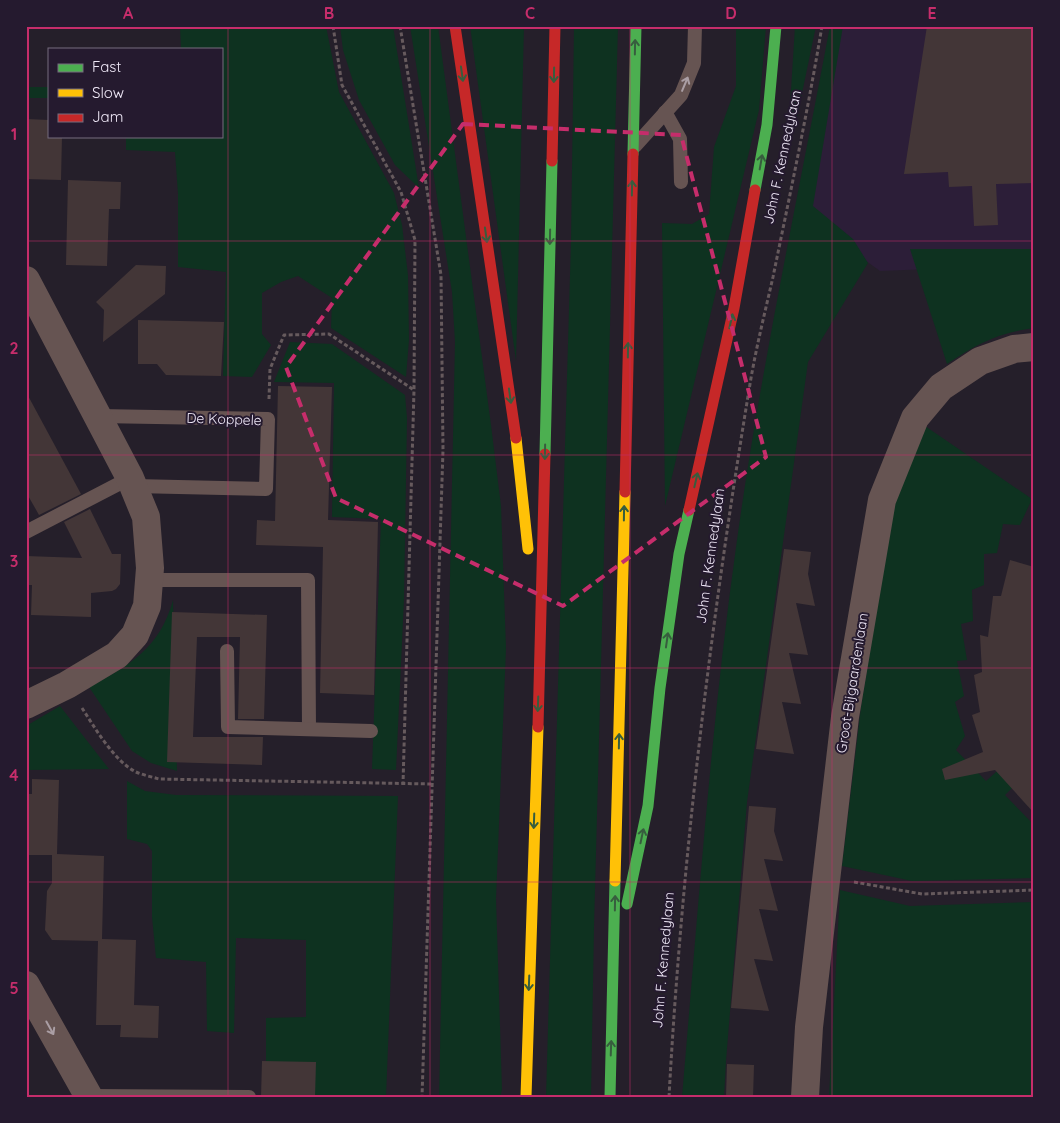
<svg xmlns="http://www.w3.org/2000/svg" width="1060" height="1123" viewBox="0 0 1060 1123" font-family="Quicksand,sans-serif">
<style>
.built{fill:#2c1e38}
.green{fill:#0e3220}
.building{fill:#433637}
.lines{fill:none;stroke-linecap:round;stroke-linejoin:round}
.path{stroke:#665a5d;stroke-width:3;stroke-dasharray:4 2.5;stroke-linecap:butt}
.lane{stroke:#665452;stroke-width:14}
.street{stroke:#665452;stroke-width:28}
.fast{stroke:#4caf50;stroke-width:11}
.slow{stroke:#ffc107;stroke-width:11}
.jam{stroke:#c62828;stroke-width:11}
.oneway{stroke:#375d3e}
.oneway2{stroke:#aa9ea4}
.marked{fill:none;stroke:#c62d6b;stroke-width:4;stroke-dasharray:10 6;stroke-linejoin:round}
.grid{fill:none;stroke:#c62d6b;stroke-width:1;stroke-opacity:0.55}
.labels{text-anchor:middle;stroke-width:4;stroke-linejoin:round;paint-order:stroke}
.street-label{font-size:14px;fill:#efe8f7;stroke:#251a2f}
.neatline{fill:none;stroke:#c62d6b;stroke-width:2}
.grid-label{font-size:16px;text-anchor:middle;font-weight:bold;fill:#c62d6b}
</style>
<rect width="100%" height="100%" fill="#251f2a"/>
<path class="built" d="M840,26H1034V265L880,271L808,219Z"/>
<g class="green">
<path d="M180,26H326L339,92L394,193L402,225L408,275L409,340L406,377L331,328L332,298L298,276L281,282L262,293V334L271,345L252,377L223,376L226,272L178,267V194L175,152L126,150V136H221V49H181Z"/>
<path d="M340,26H393L419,188L395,165L359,100L343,50Z"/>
<path d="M410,26H438L491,425L501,506L506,648L496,899L502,1090L500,1097H439L455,342L452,292Z"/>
<path d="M470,26H524L516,361Z"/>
<path d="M574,26H618L594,927L591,1097H546L571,241Z"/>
<path d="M736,26H766L759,110L665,506L662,223L692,224L709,214L714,147L736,86Z"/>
<path d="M795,26H816L795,127L789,122Z"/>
<path d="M830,26H843L813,206L853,239L868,263L808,362L747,802L726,1061L724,1097H682C698,911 711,724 737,540C761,367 798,197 830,26Z"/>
<rect x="26" y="87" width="23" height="11"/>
<path d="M910,249H1034V328C997,333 977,344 947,364Z"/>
<path d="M290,342L332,344L405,395L407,418L404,599L396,770L372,769L381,519L332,517L334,383L274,382Z"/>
<path d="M925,426L1032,499L1020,525L1003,524L997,553L984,554V585L972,590L973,621L961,624L967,660L957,661L964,696L955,702L965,736L956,750L986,781L1005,764L1020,780L1005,795L1034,825V878L912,881L842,866L861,707L899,471Z"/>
<path d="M173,600L177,771L151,763L132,751L89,687C130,665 160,648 173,600Z"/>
<path d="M60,706L109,769L26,770V726Z"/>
<path d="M127,781L145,791L176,795L398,796L386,1097H310L266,1067V1018L306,1017V940L236,938L234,1033L207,1031L206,962L156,958L152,917V851L147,844L127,839Z"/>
<path d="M840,890L910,906L1034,902V1097H829Z"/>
</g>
<g class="building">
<path d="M927,26H1034V183L996,184L998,225L974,226L972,186L949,187L948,172L904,174Z"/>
<path d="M26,119L49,120V136H62L61,180L26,179Z"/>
<path d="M68,180L121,182L120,209H109L107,266L66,265Z"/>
<path d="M136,265L166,266L165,294L103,342L104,310L96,302Z"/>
<path d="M138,320L224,322L221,376L166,375L157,364H138Z"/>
<path d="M278,386L332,387L328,520L378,522L374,695L320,693L323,547L256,545L257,520L275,521Z"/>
<path d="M26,392L81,494L39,515L26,492Z"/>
<path d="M90,509L112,554H121L120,584L116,589L112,591L91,593V617L31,615L32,585H26V556L82,558L64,522Z"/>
<path d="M784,549L811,552L808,574L815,606L796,603L808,655L789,653L801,704L782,702L794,754L756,749Z"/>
<path d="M1010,560L1034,567V813L995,770L945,780L942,769L983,752L972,715L980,712L974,675L982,672L980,635L988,637L993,596H1001Z"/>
<path d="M172,612L267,615L264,719H238L240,637H197L193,737H263L262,765L167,762Z"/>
<path d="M32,779L59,780L57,854L104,856L102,939L136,940L134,1005L159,1006L158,1038L120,1037L121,1025H96L98,941L52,940L45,930L47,891L52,883V855H26V794H32Z"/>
<path d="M749,806L776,808L774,831L783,861L764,859L778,911L759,909L773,961L754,959L769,1011L731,1008Z"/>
<path d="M262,1061L316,1062L315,1097H261Z"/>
<path d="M727,1064L754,1065L753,1097H726Z"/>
</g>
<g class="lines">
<g class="path">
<path d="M333,26L342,85L401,192L415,240L414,390L403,784"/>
<path d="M400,26L441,275L443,450L422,1097"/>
<path d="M269,399L270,369L284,335L329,334L414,390"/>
<path d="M82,708C95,728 114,761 136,772C143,775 152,777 159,779L432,784"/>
<path d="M854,882L922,894L1034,890"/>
<path d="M669,1097C682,858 711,620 750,384C756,348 765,312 773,277C790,194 808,110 822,26"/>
</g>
<g class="lane">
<path d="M665,112L680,139L681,182"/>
<path d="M635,146L681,95L694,63L695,26"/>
<path d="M98,416L268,419L266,489L134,486"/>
<path d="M26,532L130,478"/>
<path d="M150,580H308L309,729"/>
<path d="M227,651L228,727L371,731"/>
<path d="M88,1096L249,1097"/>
</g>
<g class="street">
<path d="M26,280L130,478L146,517L150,568L147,606L135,635L117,655L67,685L26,705"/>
<path d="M26,985L89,1097"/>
<path d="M805,1097L809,1027L845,717L882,500L915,418L941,387L980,361L1014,349L1034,347"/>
</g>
<g class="fast">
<path d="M633,154L636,26"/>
<path d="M755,190L767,125L776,26"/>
<path d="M545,454L552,161"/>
<path d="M627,904L648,806L660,688L679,554L689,510"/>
<path d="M610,1097L615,881"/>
</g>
<g class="slow">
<path d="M516,438L528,549"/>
<path d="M615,881L625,492"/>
<path d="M526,1097L538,727"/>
</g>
<g class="jam">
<path d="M455,26L516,438"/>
<path d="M552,161L555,26"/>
<path d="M625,492L633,154"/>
<path d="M689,510L734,308L755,190"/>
<path d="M538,727L545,454"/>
</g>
</g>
<defs><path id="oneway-shaft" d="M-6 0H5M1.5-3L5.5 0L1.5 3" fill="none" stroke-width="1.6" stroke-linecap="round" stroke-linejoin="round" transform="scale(1.25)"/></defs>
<g class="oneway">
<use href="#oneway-shaft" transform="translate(635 47) rotate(-89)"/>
<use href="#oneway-shaft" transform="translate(462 74) rotate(82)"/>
<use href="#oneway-shaft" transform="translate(554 75) rotate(91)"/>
<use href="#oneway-shaft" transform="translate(761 162) rotate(-80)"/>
<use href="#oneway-shaft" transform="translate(632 188) rotate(-89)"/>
<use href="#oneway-shaft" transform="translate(486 235) rotate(82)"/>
<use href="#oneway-shaft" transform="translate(550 237) rotate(91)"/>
<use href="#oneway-shaft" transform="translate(731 321) rotate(-77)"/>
<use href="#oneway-shaft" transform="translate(628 350) rotate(-89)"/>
<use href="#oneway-shaft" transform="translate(510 396) rotate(82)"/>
<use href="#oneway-shaft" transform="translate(545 452) rotate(91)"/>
<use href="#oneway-shaft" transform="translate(696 480) rotate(-77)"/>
<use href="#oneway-shaft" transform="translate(624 513) rotate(-89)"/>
<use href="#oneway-shaft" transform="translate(667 640) rotate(-82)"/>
<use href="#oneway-shaft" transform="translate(538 704) rotate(92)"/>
<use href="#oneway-shaft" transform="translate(619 741) rotate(-89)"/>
<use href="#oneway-shaft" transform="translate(534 821) rotate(92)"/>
<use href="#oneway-shaft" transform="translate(642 836) rotate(-78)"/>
<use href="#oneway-shaft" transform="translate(615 903) rotate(-89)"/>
<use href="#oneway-shaft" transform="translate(529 983) rotate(92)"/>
<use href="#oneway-shaft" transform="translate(611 1048) rotate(-88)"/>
</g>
<g class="oneway2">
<use href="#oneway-shaft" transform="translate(685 84) rotate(-67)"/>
<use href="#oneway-shaft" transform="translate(50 1028) rotate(61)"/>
</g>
<path class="marked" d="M463,124L681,135L766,457L563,606L336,498L286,367Z"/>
<path class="grid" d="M228,26V1097M430,26V1097M630,26V1097M832,26V1097M26,241H1034M26,455H1034M26,668H1034M26,882H1034"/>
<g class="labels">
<g class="street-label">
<text transform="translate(782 157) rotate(-78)" y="5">John F. Kennedylaan</text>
<text transform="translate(224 419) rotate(2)" y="5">De Koppele</text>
<text transform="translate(710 556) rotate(-82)" y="5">John F. Kennedylaan</text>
<text transform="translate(852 683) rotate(-81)" y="5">Groot-Bijgaardenlaan</text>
<text transform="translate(663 960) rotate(-85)" y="5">John F. Kennedylaan</text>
</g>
</g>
<rect width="1060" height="1123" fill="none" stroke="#251a2f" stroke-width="55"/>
<rect x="48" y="48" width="175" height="90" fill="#251a2f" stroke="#766c7f"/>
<rect x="58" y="64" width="25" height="8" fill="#4caf50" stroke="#766c7f"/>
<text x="92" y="72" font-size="15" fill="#efe8f7">Fast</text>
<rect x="58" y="89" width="25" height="8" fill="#ffc107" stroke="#766c7f"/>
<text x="92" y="98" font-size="15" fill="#efe8f7">Slow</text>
<rect x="58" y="114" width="25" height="8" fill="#c62828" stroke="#766c7f"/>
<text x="92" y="122" font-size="15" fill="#efe8f7">Jam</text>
<rect x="28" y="28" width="1004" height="1068" class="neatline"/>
<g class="grid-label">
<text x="128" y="19">A</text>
<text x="329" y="19">B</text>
<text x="530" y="19">C</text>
<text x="731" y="19">D</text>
<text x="932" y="19">E</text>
<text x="14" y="140">1</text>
<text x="14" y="354">2</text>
<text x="14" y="567">3</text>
<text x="14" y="781">4</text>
<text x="14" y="994">5</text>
</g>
</svg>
